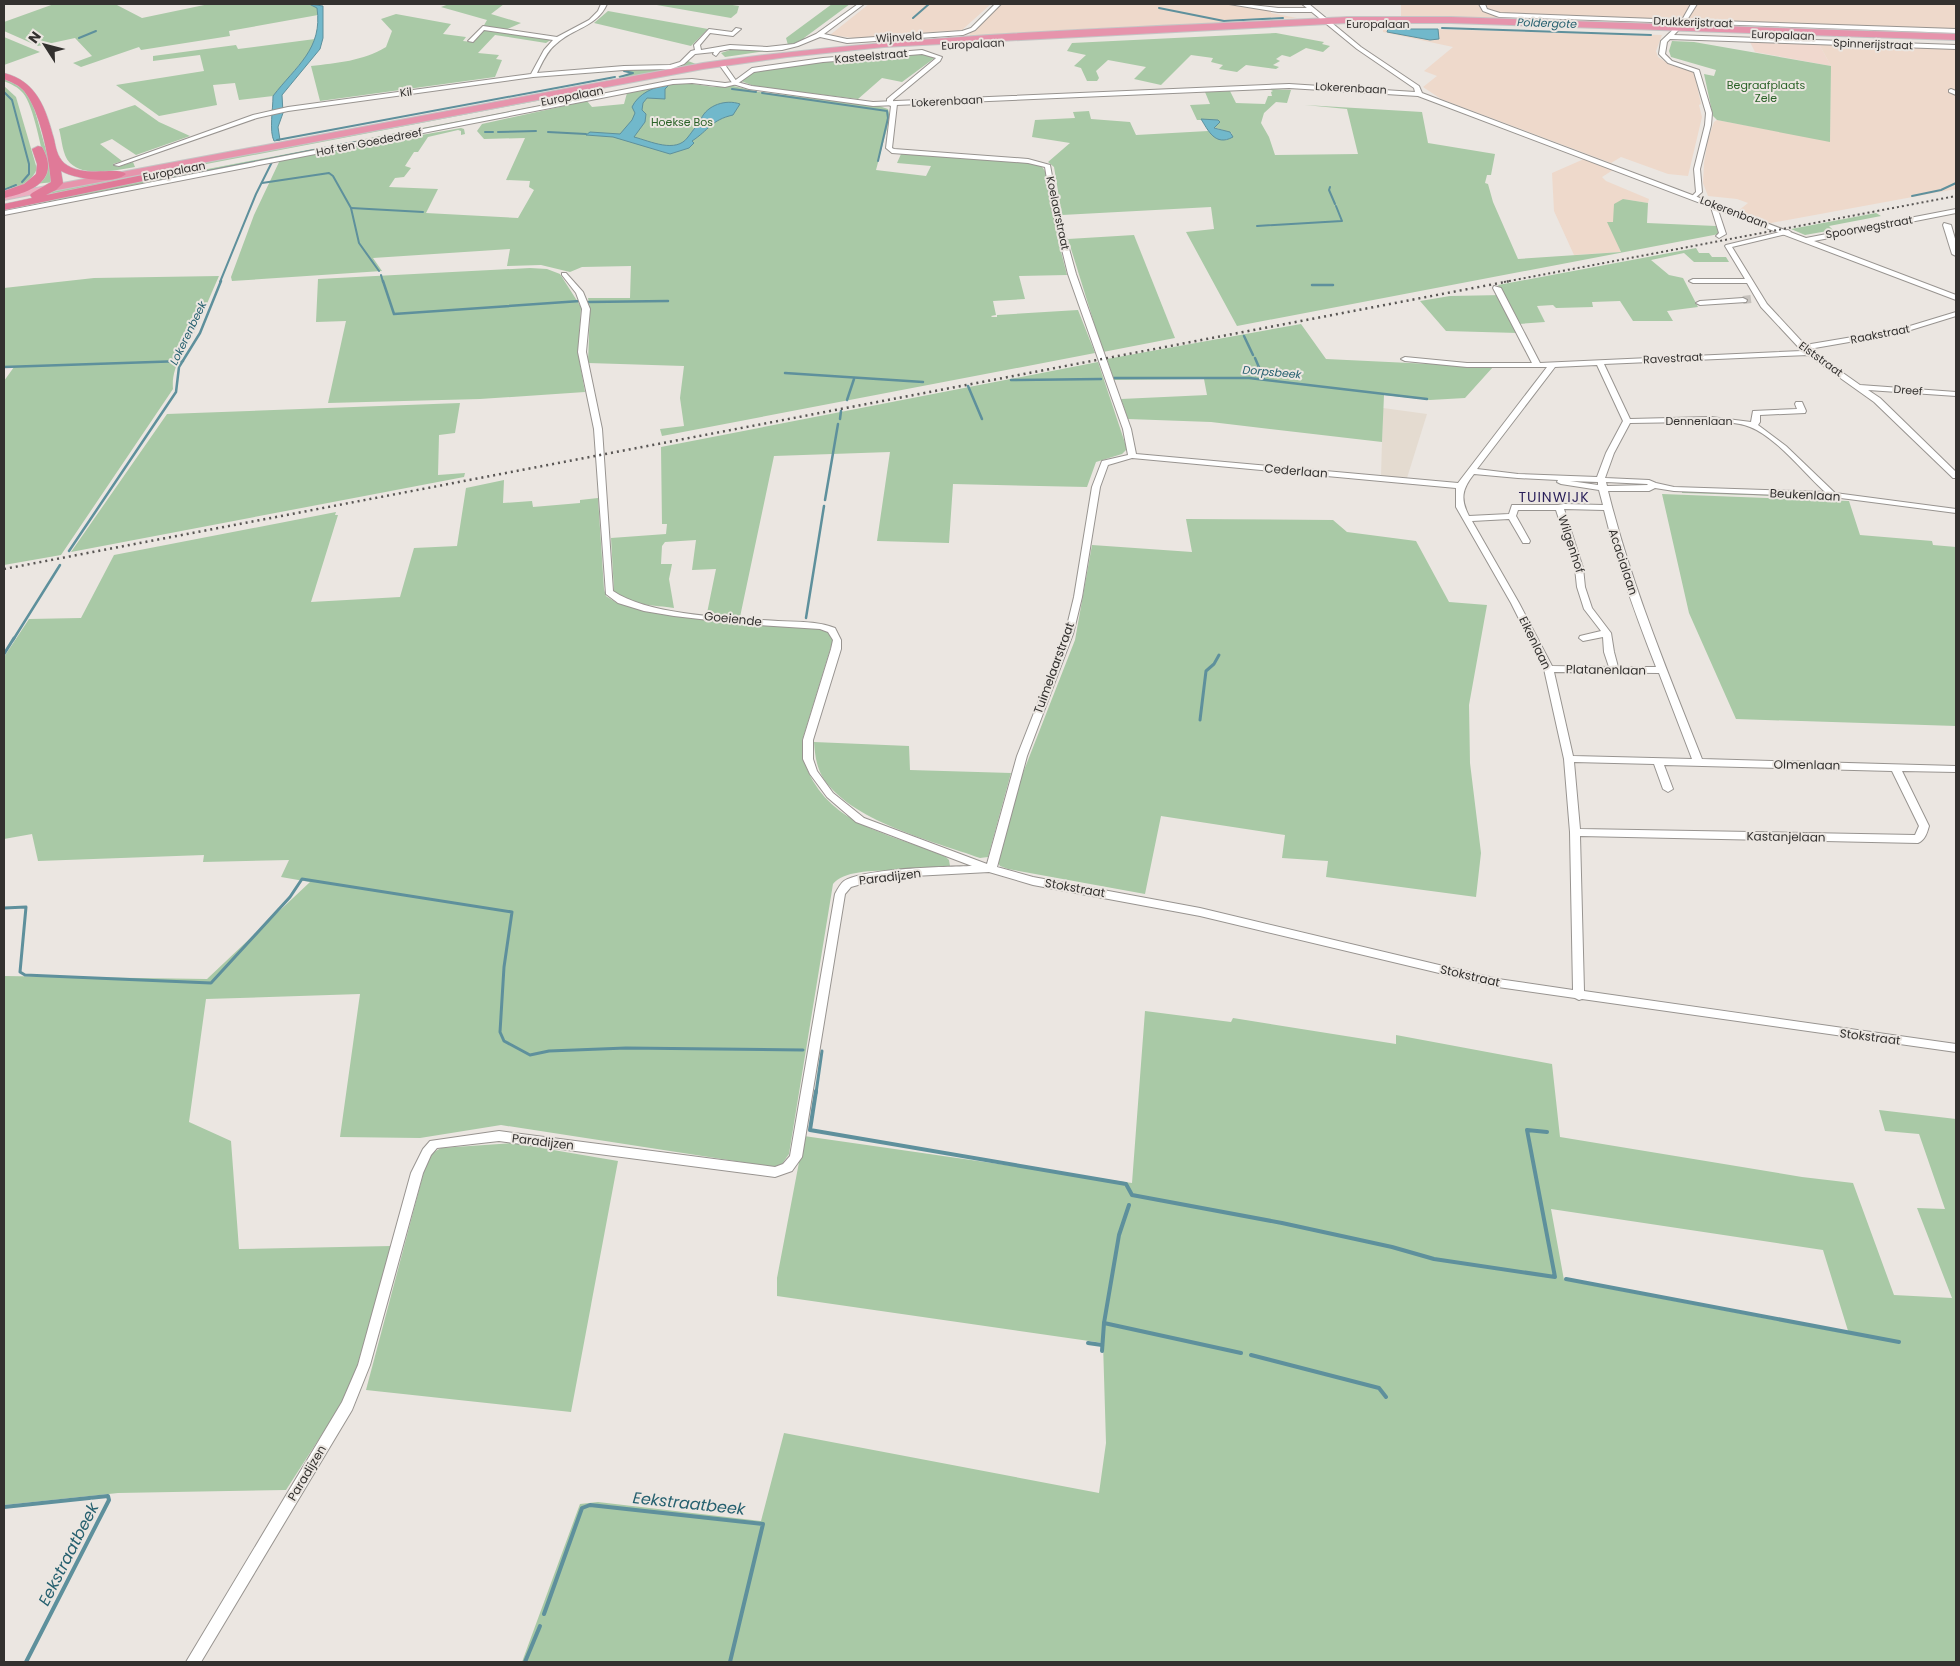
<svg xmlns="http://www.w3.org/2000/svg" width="1960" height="1666" viewBox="0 0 1960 1666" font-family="Poppins,sans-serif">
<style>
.commercial{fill:#f0d8ce}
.industrial{fill:#eed9cb}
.built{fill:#e4dbd0}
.green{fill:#a9c9a6;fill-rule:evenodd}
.water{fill:#71b8cb;stroke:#5e909c}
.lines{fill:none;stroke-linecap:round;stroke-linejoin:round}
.stream-far3{stroke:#5e909c;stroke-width:2}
.stream-far2{stroke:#5e909c;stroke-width:2.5}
.stream-far1{stroke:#5e909c;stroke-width:3}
.stream{stroke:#5e909c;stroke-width:4}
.minor-tunnel{stroke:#c6c2bd;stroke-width:8;stroke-dasharray:8 4;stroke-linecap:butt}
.minor-casing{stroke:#989490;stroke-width:2}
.tertiary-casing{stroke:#989490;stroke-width:2}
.primary-casing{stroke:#c6c5c5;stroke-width:2}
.trunk-casing{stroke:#c6c5c5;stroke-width:2}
.motorway-casing{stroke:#c6c5c5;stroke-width:1}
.minor{fill:#fff;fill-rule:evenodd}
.tertiary{fill:#fff;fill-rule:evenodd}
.primary{fill:#ecafc1;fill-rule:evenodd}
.trunk{fill:#e694ac;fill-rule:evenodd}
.motorway{fill:#e07a98;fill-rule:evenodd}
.rail-far1{stroke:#595654;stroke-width:2;stroke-dasharray:2 3;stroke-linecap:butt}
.rail{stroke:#595654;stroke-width:2.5;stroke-dasharray:2 4;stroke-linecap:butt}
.labels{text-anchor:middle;stroke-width:4;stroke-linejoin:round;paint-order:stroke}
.far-street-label{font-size:11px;fill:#33312f;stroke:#ebe6e1}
.far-water-label{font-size:11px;font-style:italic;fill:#26606f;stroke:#ebe6e1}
.far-park-label{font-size:11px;fill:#2b6228;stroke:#ebe6e1}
.street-label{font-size:12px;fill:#33312f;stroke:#ebe6e1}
.neighbourhood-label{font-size:14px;letter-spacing:1px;fill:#291f59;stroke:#ebe6e1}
.near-water-label{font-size:16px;font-style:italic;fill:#26606f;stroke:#ebe6e1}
</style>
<rect width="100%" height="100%" fill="#ebe6e1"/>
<path class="commercial" d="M1750,42L1819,44L1831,66L1755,52Z"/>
<g class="industrial">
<path d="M869,4H991L962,30L854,38L830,35Z"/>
<path d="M1001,4H1235L1271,9V13L1297,18L970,36V33Z"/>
<path d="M1401,4H1956V34L1401,16Z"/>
<path d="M1383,28L1662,35L1656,51L1658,57L1670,65L1694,72L1701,104L1699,105L1702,117L1688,176L1668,174L1621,157L1611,163L1441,99L1423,87L1437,76L1424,71L1453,47L1383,32Z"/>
<path d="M1819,44L1956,49V189L1771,223L1738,211L1748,203L1737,199L1708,196L1703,183L1704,163L1708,139L1714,122L1717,120L1830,141L1831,66Z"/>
<path d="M1584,159L1613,170L1602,177L1606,181L1649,199L1648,203L1623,199L1614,222H1608L1621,252L1574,255L1554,211L1552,173Z"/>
</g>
<path class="built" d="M1383,408L1427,414L1407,478L1381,476Z"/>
<g class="green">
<path d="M54,4H115L142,18L209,4H309L317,8L318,15L229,31L230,36L141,50L139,47L81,67L73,63L92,56L75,38L38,46L4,31V22Z"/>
<path d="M449,4H504L491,14L521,23L505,30L483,27L487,20L441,7Z"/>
<path d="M651,4H726L739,6L737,13L731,18Z"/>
<path d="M832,4H850L804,38L807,40L788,45L786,38Z"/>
<path d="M608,11L708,29L691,46L594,23Z"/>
<path d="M396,14L451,24L443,34L466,37L463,41L472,42L484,29L552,39L546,43L495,35L478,53L499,55L496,59L502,60L495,77L320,101L311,66C337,63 363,61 386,47L392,31L381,19Z"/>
<path d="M1276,33L1324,42L1322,44L1330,46L1323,52L1306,48L1290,57L1282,55L1276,59L1280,61L1273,65L1279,67L1276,69L1246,65L1237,72L1219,69L1223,65L1211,62L1213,58L1191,55L1161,85L1134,79L1146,67L1108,60L1096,71L1099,78L1097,81H1087L1081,68L1074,66L1086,55L1067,51L1072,43Z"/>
<path d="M4,37L40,52L4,65Z"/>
<path d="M315,39L310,52L273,96L239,100L235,83L213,85L217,105L159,116L116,85L204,71L200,55L153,61V56L236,45L238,49Z"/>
<path d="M1672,41L1694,42L1831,66L1830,142L1717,120L1713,116L1704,74L1714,76L1716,70L1671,57L1669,51Z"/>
<path d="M786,48L725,57L721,53L733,49Z"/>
<path d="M922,53L936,57L902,82L882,78L858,99L757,87L741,81L754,71L800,64Z"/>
<path d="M688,61L696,64L621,79L618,76L631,74L621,70L671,69Z"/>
<path d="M4,78L24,88L33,104L55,182L34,184L46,167C41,150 34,106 23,93C18,87 11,84 4,81Z"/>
<path d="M679,82L714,87L729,85L759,92L879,106L888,109L890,117L876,170L926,176L931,166L897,163L901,154L1031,162L1042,167L1045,171L1057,236L1067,275L1019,276L1025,299L993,301L996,315L991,316L992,317H997V315L1078,310L1095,353L662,436L660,429L684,426L680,398L684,366L588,363L590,308L588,298H630L631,266L582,267L570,272L541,265L507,266L510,249L373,258L382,271L232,281L231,277L254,215L280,160L461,128L464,129L465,134L461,135V131L458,130L428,137L418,152H414L405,166L411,168L404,177L395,178L389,187L438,189L426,213L518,218L534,190L529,187L530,181L506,180L525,138L484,139L477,131L482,124L587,101L592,107L624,104L627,93Z"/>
<path d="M4,86L16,97L37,169C31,183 17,188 4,192Z"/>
<path d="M626,89L627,90L4,210V208Z"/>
<path d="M1269,89L1291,90L1287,103L1276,102L1264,113L1261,123L1269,137L1275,155L1358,154L1347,109L1305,105L1422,112L1428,143L1495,154L1491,175H1487L1485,183L1488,184L1493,202L1518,259L1621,252L1607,222H1613L1614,204L1623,199L1648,203L1647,223L1716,226L1719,234L1237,326L1186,232L1214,229L1211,207L1062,215L1054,167L1048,162L1070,143L1032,137L1035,120L1075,118L1073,112L1089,111L1091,119L1130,122L1136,135L1208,131L1216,138L1227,140L1232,133L1213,127L1220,122L1217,120H1197L1190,105L1210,104L1205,92L1230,91L1236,103L1265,104L1268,96H1272L1271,92L1273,91Z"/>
<path d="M566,93L568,95L44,195L53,190Z"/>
<path d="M135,105L159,122L190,136L136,155L112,139L100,144L122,161L113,164L118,167L133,162L135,167C116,170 86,178 70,163C62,155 62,139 59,129Z"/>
<path d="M1876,213L1881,216L1829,226L1833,230L1805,235L1791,229Z"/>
<path d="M1134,235L1175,338L1103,352L1068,239Z"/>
<path d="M1696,248L1699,253H1709L1712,257H1726L1729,262H1694L1684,253L1651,260L1669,275L1683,278L1698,307L1667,311L1673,321H1633L1620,301L1592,302L1593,307L1556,308L1553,305L1537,306L1545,322L1519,324L1518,333L1446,331L1420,301L1450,296L1503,295L1498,285Z"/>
<path d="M530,268L547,269L560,274L581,307L578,353L585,392L480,399L328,403L346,321L316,322L318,279Z"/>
<path d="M219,276C211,294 204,311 196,329C186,350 171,365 173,389L61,555L4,565V381L14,367H4V288L94,278Z"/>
<path d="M1301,324L1326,359L1493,367L1465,398L1430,400L1384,395L1382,442L1211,422L1128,419L1121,399L1207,395L1204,379L1114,380L1107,359Z"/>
<path d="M1098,362L1127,449L1122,454L1096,462L1087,487L953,484L949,543L877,541L890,452L774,456L740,617L707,613L716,569L692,570L696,540L665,542L662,546L661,564H672L669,579L674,608C656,605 626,606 614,591L611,538L666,534L667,524H662L661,447Z"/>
<path d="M460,403L455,433L439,435L438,475L465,473L464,477L71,552L167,414Z"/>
<path d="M504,480L503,503L532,501L533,507L580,503V500L598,498L604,589L606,596L617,603L649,611L714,621L822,629L831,634L833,640L802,741C802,757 805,767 813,781C841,829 899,836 946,857L949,860L950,866C923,877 851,861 833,884L789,1154L782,1164L774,1167L501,1125L420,1138L340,1137L360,994L206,999L189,1122L231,1141L239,1249L391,1246L353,1381L337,1411L286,1490L118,1493L4,1505V976L207,979L310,882L281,877L289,860L203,862L204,855L38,861L32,834L4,839V657L29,619L81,618L114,555L336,512L335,515H338L311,602L400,597L414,548L457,546L466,488Z"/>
<path d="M1682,491L1836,497L1845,498L1682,493Z"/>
<path d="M1662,494L1849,501L1860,535L1932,541L1933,545L1956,547V726L1736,719L1689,613Z"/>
<path d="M1186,519L1333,520L1347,532L1416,541L1449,602L1487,605L1469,705L1470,763L1481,853L1476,897L1326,877L1328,861L1282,858L1285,835L1161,816L1145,894L1008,869L1000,866L997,861L1021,778L1075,640L1092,545L1192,552Z"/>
<path d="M814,742L909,746L910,770L1011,773L988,857L980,858C933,841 849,821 822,776C816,765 815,754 814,742Z"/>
<path d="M1145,1011L1231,1022L1233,1018L1396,1044V1035L1552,1064L1560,1137L1802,1177L1853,1183L1894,1295L1952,1298L1917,1208L1945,1209L1919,1134L1885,1131L1879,1110L1956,1119V1662H522L580,1504L598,1502L761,1521L784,1433L1099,1493L1106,1443L1103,1343L777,1296V1278L804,1136L1132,1183ZM1551,1209L1823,1250L1849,1334L1564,1280Z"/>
<path d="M512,1143L618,1161L571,1412L366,1390L427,1160L434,1152L441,1148Z"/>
</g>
<g class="water">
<path d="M309,4L323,6V38L320,49L282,95L283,113L278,127L280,140L274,141C269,131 273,109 273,96C296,66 323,49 317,8Z"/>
<path d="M1388,29H1438L1439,39L1430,40L1387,32Z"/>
<path d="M669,85L665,89V99L647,98L643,103L642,110L646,114L645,122L634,137C650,141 676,154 688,137C693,131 694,127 702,123L701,119C707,105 726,99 740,104L733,115C711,120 709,130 692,141L694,143L689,148L670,154L613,137L586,135L590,132L620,134L632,120L635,113L632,107C638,94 654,86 669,85Z"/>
<path d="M1201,119L1218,120L1220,122L1214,128L1230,132L1233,137C1215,147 1208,130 1201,119Z"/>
</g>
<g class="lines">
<g class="stream-far3">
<path d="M1140,4H1142"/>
<path d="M1159,8L1224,21L1283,18"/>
<path d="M913,18L929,4"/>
<path d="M1442,28L1651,35"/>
<path d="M79,38L96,31"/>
<path d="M620,77L633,73L624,71"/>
<path d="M732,89L756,92"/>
<path d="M4,92L12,100L29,164V174L22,182"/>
<path d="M762,93L887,111L888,118L878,161"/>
<path d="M485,132H493"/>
<path d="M498,132L536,131"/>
<path d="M548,132L586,134"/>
<path d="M277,140L615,77"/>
<path d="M154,182L354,142"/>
<path d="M262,183L329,173L333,176L351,208L359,243L379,271"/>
<path d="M1330,187L1329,190L1335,204"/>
<path d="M4,190L16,185"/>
<path d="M1912,196L1941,190L1956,183"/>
<path d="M351,208L423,212"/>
<path d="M1257,226L1342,221L1336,206"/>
<path d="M381,275L383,282"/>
<path d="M220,282L256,194L272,162"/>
</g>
<g class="stream-far2">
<path d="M383,281L394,314L580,301"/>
<path d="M1312,285H1333"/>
<path d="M588,302L668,301"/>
<path d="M1244,336L1253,355"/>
<path d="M1255,358L1264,379"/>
<path d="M4,367L183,361"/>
<path d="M785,373L923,382"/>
<path d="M1114,378H1249L1427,399"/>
<path d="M1011,380L1101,379"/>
<path d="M968,386L982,419"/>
<path d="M847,400L854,379"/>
<path d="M840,419L841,411"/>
<path d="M825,500L838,424"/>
<path d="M69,551L176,392L179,367L200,333L221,281"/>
<path d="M806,618L824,506"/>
<path d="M13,640L60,565"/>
</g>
<g class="stream-far1">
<path d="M4,654L14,638"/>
<path d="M1200,720L1206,671L1214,664L1219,655"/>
<path d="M4,908L26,907L20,972L25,975L211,983L290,897L302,879L512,912L504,967L500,1032L504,1041L530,1055L549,1051L626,1048L803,1050"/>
<path d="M816,1093L822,1051"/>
</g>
<g class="stream">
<path d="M816,1091L810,1130L1126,1184L1132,1195L1282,1223L1392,1247L1434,1259L1555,1277L1527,1130L1547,1132"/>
<path d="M1129,1205L1119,1235L1104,1323L1241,1353"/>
<path d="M1566,1279L1899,1342"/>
<path d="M1088,1343L1102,1345"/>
<path d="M1102,1351L1104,1323"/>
<path d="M1251,1355L1379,1388L1386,1397"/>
<path d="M4,1507L108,1496L109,1500L26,1662"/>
<path d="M544,1614L582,1508L590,1505L763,1524L730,1662"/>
<path d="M525,1662L540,1626"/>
</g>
<path class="minor-tunnel" d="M1743,300L1751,299"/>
<defs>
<g id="minor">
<path d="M601,4H607C597,27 573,28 556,44C547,51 542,63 537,73L624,66L670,65L680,62L691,51L695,50L694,45L709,29L732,32L736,28L741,29L733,36L710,33L700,45L701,50L730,45L767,47L794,44L816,34L858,4H864L824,34L847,39L962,31L971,28L995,4H1001L975,30L963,35L847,43L820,37L798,46L782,50L767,51L730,49L720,51L716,56L713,54L714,52L695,54L684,64L671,69L624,70L533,77L288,111L257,118L119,166L114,165L253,115L288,107L531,74L544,50L553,40L484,30L473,42L468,41L483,26L557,37L589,20L598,11Z"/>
<path d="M1229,4H1243L1278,8H1311L1314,10L1311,12H1278Z"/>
<path d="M1479,4H1485L1487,9L1500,13L1682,20L1691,4H1697L1687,20L1956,29V33L1685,23L1674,35L1956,45V49L1670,39L1667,42L1665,54L1672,61L1699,70L1712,113L1711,125L1700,169L1702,192L1694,199L1691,197L1696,192L1694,169L1705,125L1706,113L1694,72L1668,63L1659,54L1661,41L1680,23L1499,17L1483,11Z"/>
<path d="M922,50L942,57L940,61L893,100V102L897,104L892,148L894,149L1028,159L1050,165L1058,209L1076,274L1131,429L1136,454L1458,483L1547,367H1467L1405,361L1401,359L1405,357L1467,363H1532L1493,288L1494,286L1501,288L1540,363L1802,351L1761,307L1747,283H1693L1689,281L1693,279H1745L1725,246L1726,245L1788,230L1791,232L1790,233L1732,247L1767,304L1805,345L1900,329L1956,312V316L1901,333L1809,349L1860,385L1956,392V396L1868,390L1880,398L1956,472V478H1953L1874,402L1808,355L1604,364L1630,419L1711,417L1751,422L1753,411L1797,409L1795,404L1796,402H1802L1806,411L1805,413L1760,415V422L1758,425L1786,446L1835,493L1956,509V513L1833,497L1674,491L1655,488L1649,491H1608C1631,584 1667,670 1702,759L1956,766V772L1902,771L1929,826C1927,833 1925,840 1918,843L1580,836L1584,991L1956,1044V1052L1582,999L1579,1000L1575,998L1498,987L1200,916L1033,885L989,872L914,876L872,881L851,887L845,894L802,1157L792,1171L775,1177L499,1141L437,1148L431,1155L423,1173L370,1365L352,1410L201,1662H186L342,1402L358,1365L411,1173L423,1149L430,1141L499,1131L775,1167L783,1164L790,1156L835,894C837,890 840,884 844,881C865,868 945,867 972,866L856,822L827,797L810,774L803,759V740L831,649L833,640L828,632L820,629L743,624L674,616L644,611L618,603L606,594L594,429L578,352L582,309L576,293L562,275V273H566L583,292L590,309L586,352L602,429L613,591C649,616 734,618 778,621C798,622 817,621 835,628L841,640V649L813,740V759L817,771L833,793L864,818L987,864L1017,756L1065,634L1074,597L1092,487L1102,461L1128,455L1123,429L1068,274L1052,209L1045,167L1028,163L892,153L886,148L891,106L887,104V99L935,59L936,58L922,54L823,62L754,72L737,84L725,87L692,83L673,84L4,215V211L673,80L692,79L725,83L733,82L752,68L823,58ZM1597,365L1623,421L1606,453L1597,477L1518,474L1477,469L1555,367ZM1692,422C1710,422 1733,420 1750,427C1776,437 1804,473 1825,492L1674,487L1656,483L1649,480L1605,478L1614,453L1630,423ZM1132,458L1456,488V507L1511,603L1544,669L1564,759L1570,832L1573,990L1498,979L1200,908L1033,877L997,867L1027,756L1073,634L1082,597L1100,487L1108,465ZM1474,474L1518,478L1558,480L1557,482L1561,484L1599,490L1603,505L1564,504L1558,505H1512L1509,514L1469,516C1460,499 1462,489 1474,474ZM1570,481L1598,482V485ZM1606,482L1647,484L1648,485L1607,486ZM1564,509L1604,510C1617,564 1636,616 1656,667H1618L1614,652L1611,633L1592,608L1585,587L1583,568ZM1518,510H1556L1575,568L1577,587L1584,609L1601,631L1580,636L1579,638L1583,641L1603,637L1604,652L1609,667L1552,666L1519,603L1472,521L1509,519L1523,543H1529L1530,541L1516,516ZM1554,672L1659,673L1692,759L1573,756ZM1574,762L1654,764L1663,789L1668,792L1673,789L1664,765L1892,771L1919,826L1915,835L1580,829Z"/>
<path d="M1951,89L1956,91V95L1949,92V90Z"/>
<path d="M1713,202L1716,204L1726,234L1719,238L1716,236L1719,233L1710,204Z"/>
<path d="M1743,298L1747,300L1746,302L1700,305L1696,303L1700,301Z"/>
</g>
<g id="tertiary">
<path d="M1302,4H1309L1361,47L1419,86L1422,93L1806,238L1956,209V213L1814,241L1956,295V300L1418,96L1289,88L873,106L749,89L733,84L718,63L723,62L737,82L752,86L873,102L1289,84L1415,92L1414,88L1357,49Z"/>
<path d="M1944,223L1951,225L1956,242V256L1952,254L1943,225Z"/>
</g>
<path id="primary" d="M52,185L55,186V190L4,200V194Z"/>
<path id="trunk" d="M1347,17H1451L1956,34V40L1451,23H1347L884,47L787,57L703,69L52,191L47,188L52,185L703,63C916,33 1132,28 1347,17Z"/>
<g id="motorway">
<path d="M4,73C37,81 46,109 54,139C56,148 57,156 64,163C84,179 117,166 126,174C114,185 75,179 61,171L63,183L56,190L46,195L196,164L202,167L196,170L4,210V204L32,198L30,195L32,193L51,182C49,158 40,110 24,91C19,85 11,82 4,79Z"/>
<path d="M38,146L42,147C61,180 32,192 4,198V191L24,184L36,174L37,164L32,149Z"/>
</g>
</defs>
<use href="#minor" class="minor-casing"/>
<use href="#tertiary" class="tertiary-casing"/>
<use href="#primary" class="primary-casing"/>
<use href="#trunk" class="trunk-casing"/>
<use href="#motorway" class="motorway-casing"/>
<use href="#minor" class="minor"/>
<use href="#tertiary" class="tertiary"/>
<use href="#primary" class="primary"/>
<use href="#trunk" class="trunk"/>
<use href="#motorway" class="motorway"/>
<path class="rail-far1" d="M1504,282L1956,196"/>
<path class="rail" d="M4,569L1510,281"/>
</g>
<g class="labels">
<g class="far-street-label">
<text transform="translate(1693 22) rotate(2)" y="4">Drukkerijstraat</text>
<text x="1378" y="28">Europalaan</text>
<text transform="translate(1783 35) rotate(2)" y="4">Europalaan</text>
<text transform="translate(899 37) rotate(-4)" y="4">Wijnveld</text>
<text transform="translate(973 44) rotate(-3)" y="4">Europalaan</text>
<text transform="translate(1873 44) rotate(2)" y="4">Spinnerijstraat</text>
<text transform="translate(871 56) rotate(-5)" y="4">Kasteelstraat</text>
<text transform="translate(1351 88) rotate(3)" y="4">Lokerenbaan</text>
<text transform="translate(406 92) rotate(-8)" y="4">Kil</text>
<text transform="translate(572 96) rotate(-11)" y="4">Europalaan</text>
<text transform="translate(947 101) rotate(-3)" y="4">Lokerenbaan</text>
<text transform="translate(369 142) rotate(-11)" y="4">Hof ten Goededreef</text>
<text transform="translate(174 171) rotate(-11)" y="4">Europalaan</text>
<text transform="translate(1734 212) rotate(21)" y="4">Lokerenbaan</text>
<text transform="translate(1058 213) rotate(78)" y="4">Koelaarstraat</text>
<text transform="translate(1869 227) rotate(-10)" y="4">Spoorwegstraat</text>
<text transform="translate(1880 334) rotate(-11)" y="4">Raakstraat</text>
<text transform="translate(1673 358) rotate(-3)" y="4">Ravestraat</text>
<text transform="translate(1821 359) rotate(36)" y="4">Elststraat</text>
<text transform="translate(1908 390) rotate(5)" y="4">Dreef</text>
<text x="1699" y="425">Dennenlaan</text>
</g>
<g class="far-water-label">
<text transform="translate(1547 23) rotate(2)" y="4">Poldergote</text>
<text transform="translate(188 333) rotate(-64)" y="4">Lokerenbeek</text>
<text transform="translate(1272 372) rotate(5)" y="4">Dorpsbeek</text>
</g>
<g class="far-park-label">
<text x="1766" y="89">Begraafplaats<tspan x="1766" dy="13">Zele</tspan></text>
<text x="682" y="126">Hoekse Bos</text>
</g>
<g class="street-label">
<text transform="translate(1296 471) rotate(5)" y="4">Cederlaan</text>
<text transform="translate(1805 495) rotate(3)" y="4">Beukenlaan</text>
<text transform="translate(1571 544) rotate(72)" y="4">Wilgenhof</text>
<text transform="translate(1623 562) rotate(72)" y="4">Acacialaan</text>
<text transform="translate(733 619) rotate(6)" y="4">Goeiende</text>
<text transform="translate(1535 643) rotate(64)" y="4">Eikenlaan</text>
<text transform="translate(1054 668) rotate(-70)" y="4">Tuimelaarstraat</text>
<text transform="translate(1606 670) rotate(1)" y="4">Platanenlaan</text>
<text transform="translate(1807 765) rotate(1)" y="4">Olmenlaan</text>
<text transform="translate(1786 837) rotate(1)" y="4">Kastanjelaan</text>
<text transform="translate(890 877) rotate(-7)" y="4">Paradijzen</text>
<text transform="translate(1075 888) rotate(10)" y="4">Stokstraat</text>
<text transform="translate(1470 976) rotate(13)" y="4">Stokstraat</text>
<text transform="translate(1870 1037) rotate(7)" y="4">Stokstraat</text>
<text transform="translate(543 1142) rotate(7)" y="4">Paradijzen</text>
<text transform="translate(307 1473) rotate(-59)" y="4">Paradijzen</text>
</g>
<g class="neighbourhood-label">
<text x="1554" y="502">TUINWIJK</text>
</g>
<g class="near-water-label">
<text transform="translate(689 1503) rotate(6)" y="6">Eekstraatbeek</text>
<text transform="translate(68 1554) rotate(-63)" y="6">Eekstraatbeek</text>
</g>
</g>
<rect width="1960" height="1666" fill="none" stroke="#33312f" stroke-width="10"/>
<g transform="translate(45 45) rotate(306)" stroke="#ebe6e1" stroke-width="4" paint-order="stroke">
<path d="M0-4L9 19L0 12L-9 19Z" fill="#33312f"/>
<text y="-8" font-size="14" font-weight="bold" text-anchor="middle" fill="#33312f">N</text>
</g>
</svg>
